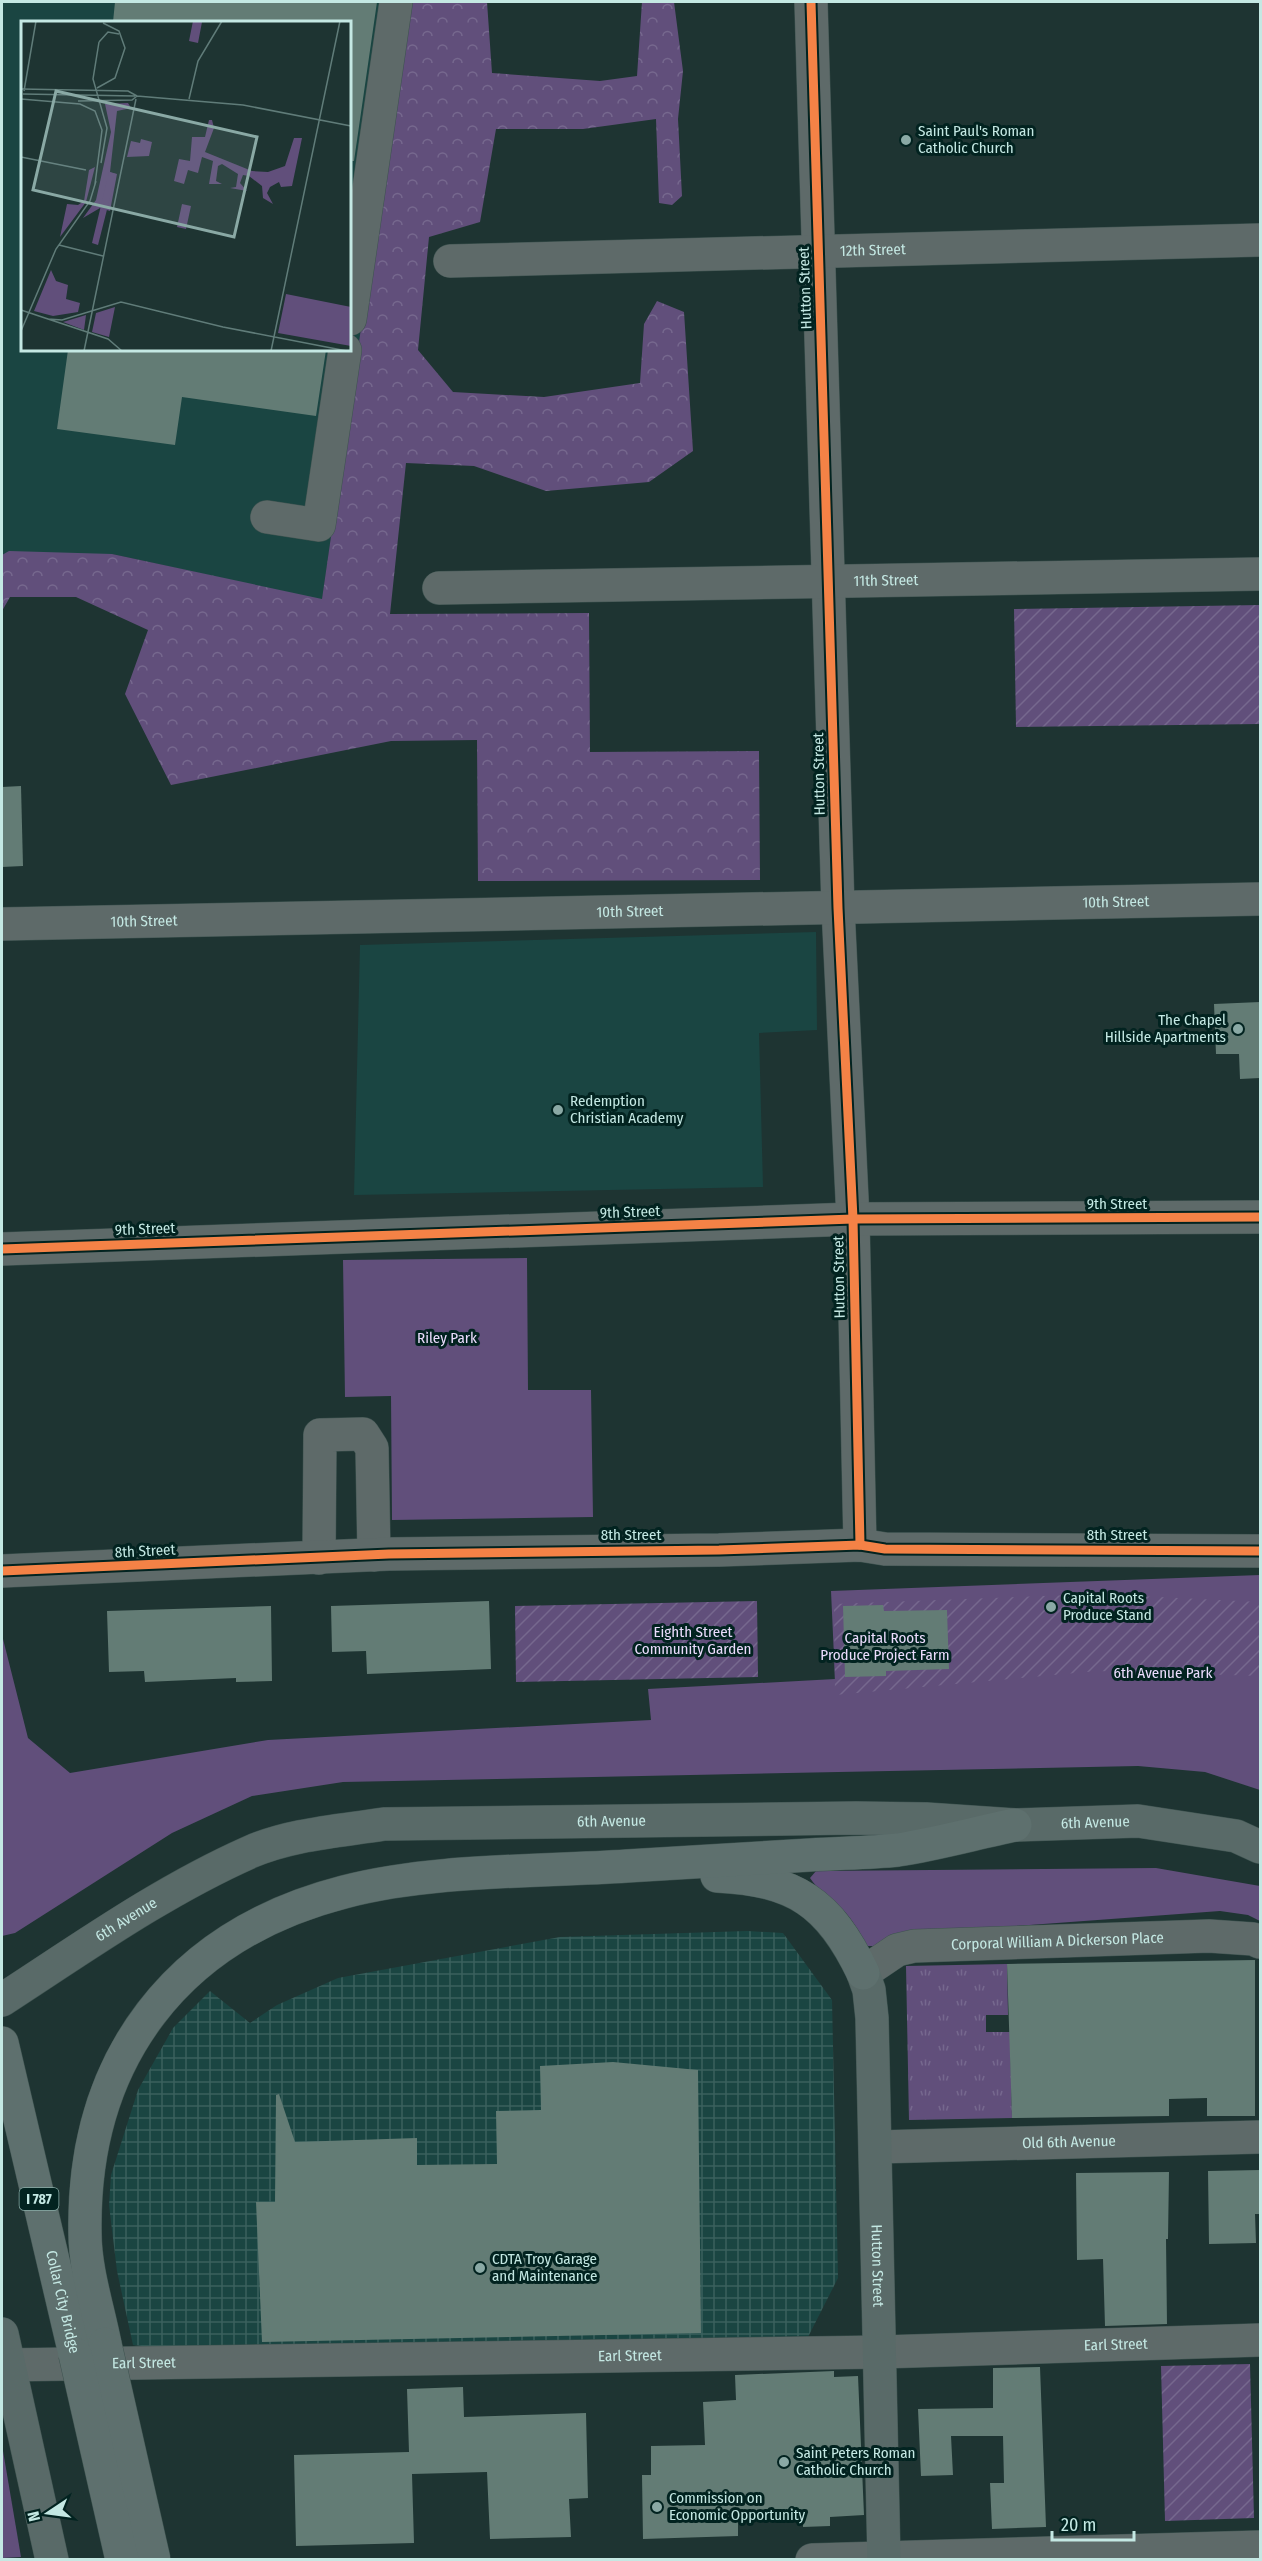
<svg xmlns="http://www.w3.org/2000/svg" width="1262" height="2561" viewBox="0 0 1262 2561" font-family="'Fira Sans Condensed',sans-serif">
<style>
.built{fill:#1a4542;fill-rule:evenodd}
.industrial{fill:url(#industrial-grid)}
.grass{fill:url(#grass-tufts)}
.forest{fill:url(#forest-crowns)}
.park{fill:#614f7b}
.garden{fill:url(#garden-furrows)}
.building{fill:#637c75}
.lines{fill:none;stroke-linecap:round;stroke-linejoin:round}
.minor-casing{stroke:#3e5350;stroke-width:34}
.major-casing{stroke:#3e5350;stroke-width:34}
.highway-casing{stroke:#3e5350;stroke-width:34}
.minor{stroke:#5e6a69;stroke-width:33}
.major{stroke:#596a68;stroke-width:33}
.highway{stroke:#5e706e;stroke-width:33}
.highway-bridge-casing{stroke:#3e5350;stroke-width:34;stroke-linecap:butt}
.highway-bridge{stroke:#5e706e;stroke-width:33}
.cycleway-casing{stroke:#022320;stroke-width:13}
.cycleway{stroke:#f48246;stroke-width:9}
.poi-dot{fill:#8aa9a5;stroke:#022320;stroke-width:2}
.labels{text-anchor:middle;stroke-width:6;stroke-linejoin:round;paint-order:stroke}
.shield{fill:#022320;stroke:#8aada8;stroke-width:1.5}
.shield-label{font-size:14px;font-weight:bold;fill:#c4e8e3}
.poi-label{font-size:15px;fill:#c4e8e3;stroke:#022320;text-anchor:start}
.street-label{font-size:15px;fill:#c4e8e3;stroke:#022320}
.park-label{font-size:15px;fill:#ebdcfd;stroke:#022320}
.inset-road{fill:none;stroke:#607c79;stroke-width:1.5}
.view{fill:#8aa9a5;fill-opacity:0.15;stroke:#8aa9a5;stroke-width:3}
.inset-edge{fill:none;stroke:#c4e8e3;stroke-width:3}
</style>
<defs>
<pattern id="industrial-grid" width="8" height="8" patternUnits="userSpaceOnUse" patternTransform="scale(1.5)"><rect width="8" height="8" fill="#1a4542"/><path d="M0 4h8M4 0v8" fill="none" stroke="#3a605d"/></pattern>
<pattern id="grass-tufts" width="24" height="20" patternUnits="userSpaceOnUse" patternTransform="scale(1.5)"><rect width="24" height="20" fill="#614f7b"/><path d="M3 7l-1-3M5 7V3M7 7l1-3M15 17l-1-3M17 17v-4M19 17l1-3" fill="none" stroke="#76688e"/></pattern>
<pattern id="forest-crowns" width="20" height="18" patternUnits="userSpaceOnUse" patternTransform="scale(1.5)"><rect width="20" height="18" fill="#614f7b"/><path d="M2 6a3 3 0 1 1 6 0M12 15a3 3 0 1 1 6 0" fill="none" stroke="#76688e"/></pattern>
<pattern id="garden-furrows" width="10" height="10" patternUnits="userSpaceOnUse" patternTransform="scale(1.5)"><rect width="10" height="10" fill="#614f7b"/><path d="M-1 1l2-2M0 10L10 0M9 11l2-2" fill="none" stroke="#76688e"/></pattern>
</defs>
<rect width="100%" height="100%" fill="#1e3432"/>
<g class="built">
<path d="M2,2H408L322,600L112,554L2,555ZM22,22H350V350H22Z"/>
<path d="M816,932L817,1030L759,1033L763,1187L354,1195L360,945Z"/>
</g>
<path class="industrial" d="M747,1931L783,1933L832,2000L838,2278L806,2341L185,2351L133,2345L117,2271L109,2205L111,2175L138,2090L173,2028L210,1991L250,2023L277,2005L338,1978L560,1937Z"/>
<path class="grass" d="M1007,1964L1008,2015H986V2032H1010L1012,2118L909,2120L906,1966Z"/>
<path class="forest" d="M408,2H487L492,73L600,81L637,76L642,2H674L683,71L678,119L682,196L672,205L659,203L656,119L583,129H496L480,222L429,237L418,350L453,392L544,397L640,383L644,324L657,301L684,312L693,451L649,482L546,491L474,466L406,463L390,614L589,613L590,752L759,751L760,880L478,881L477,740L391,741L171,785L125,694L148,630L76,597H10L2,611V555L9,551L112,554L322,599Z"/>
<g class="park">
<path d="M527,1258L528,1390H591L593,1517L392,1520L391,1396L345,1397L343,1260Z"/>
<path d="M1260,1575V1790L1205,1772L1138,1766L343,1782L252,1796L172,1833L15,1933L2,1936V1635L28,1738L70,1773L268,1740L651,1720L648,1689L835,1679L831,1591Z"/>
<path d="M1156,1868L1260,1886V1921L1248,1915L1220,1911L896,1935L876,1946H867C859,1931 851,1917 838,1905C828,1896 818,1890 810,1878L816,1871Z"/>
<path d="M2,2445L21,2557L2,2558Z"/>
</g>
<g class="garden">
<path d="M1260,605V724L1016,727L1014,609Z"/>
<path d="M1098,1594L1260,1602V1676L1097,1671L835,1695L834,1604Z"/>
<path d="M757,1601L758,1677L516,1682L515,1606Z"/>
<path d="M1250,2364L1254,2518L1165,2521L1161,2366Z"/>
</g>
<g class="building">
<path d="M115,2H377L354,161H350V22H113Z"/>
<path d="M68,350H326L316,416L182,397L175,445L57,429Z"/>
<path d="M21,786L23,866L2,867V787Z"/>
<path d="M1260,1002V1078L1240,1079L1239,1054H1216L1214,1004Z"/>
<path d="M489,1601L491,1669L367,1674L366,1651L332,1652L331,1606Z"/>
<path d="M883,1605L884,1611L947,1610L949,1669L886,1671V1676L845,1677L843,1606Z"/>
<path d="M271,1606L272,1681L236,1682V1678L145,1682L144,1671L109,1672L107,1611Z"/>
<path d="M1255,1960V2116H1207V2098L1169,2099V2116L1012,2118L1007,1964Z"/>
<path d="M613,2062L698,2070L701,2333L262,2342L256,2202H275L276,2095L279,2094L295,2142L417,2138V2165L497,2164L496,2111L541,2110L540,2066Z"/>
<path d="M1260,2170V2214H1255L1256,2243L1209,2244L1208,2171Z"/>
<path d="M1169,2172L1168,2239H1166L1167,2324L1105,2326L1103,2259L1077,2260L1076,2173Z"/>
<path d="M1040,2367L1046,2527L992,2529L990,2483H1004L1003,2436H951L953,2475L921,2476L918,2409L993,2408V2368Z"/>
<path d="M834,2371V2377L858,2376L864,2515L830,2517V2526L803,2527V2517L738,2520V2536L643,2539L642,2475H651V2446L705,2445L703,2402L736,2400L735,2375Z"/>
<path d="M463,2387L464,2417L586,2413L588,2498L569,2499L571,2537L490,2539L487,2472L412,2474L414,2543L296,2546L294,2455L409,2452L407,2389Z"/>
</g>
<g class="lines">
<defs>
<g id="minor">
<path d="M811,2L838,908L853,1219L860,1545"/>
<path id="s1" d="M450,261L1260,240"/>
<path d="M350,319L396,2"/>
<path d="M267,517L319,525L345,350"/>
<path id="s2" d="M439,588L1260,574"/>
<path id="s3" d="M2,924L1260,899"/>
<path d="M2,1249L853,1219L1260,1217"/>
<path d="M319,1558L320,1435L363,1434L372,1448L374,1555"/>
<path d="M2,1571L389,1554L719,1550L860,1545L885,1549L1260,1551"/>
<path id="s4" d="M863,1973L897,1950L914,1946L1209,1936L1253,1939L1260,1942"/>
<path id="s5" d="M877,2147L1260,2137"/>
<path id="s6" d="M2,2365L881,2352L1260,2340"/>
<path d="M812,2560L1260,2547"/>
</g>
<g id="major">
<path id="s7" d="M863,1973L869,1990L872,2018L884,2560"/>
<path id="s8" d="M2,2000C82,1948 162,1891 250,1852C291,1834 340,1831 384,1824L856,1818L926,1819L1015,1825L1138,1821L1236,1836L1260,1847"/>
<path d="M2,2334L52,2560"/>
</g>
<g id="highway">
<path d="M717,1876C795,1880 829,1902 863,1973"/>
<path id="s9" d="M2,2043L75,2354"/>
<path d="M105,2344C98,2308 85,2270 85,2233C82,2059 177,1935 344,1892C432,1869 536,1872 627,1866C688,1862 749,1859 810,1855C839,1853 869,1853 898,1850C937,1844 976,1833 1015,1825"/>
</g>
</defs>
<use href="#minor" class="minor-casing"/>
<use href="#major" class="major-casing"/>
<use href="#highway" class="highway-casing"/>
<use href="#minor" class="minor"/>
<use href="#major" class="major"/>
<use href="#highway" class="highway"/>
<defs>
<g id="highway-bridge">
<path d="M105,2344L154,2560"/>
<path d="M75,2354L122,2560"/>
</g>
</defs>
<use href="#highway-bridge" class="highway-bridge-casing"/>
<use href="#highway-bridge" class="highway-bridge"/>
<defs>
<g id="cycleway">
<path d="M811,2L838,908L853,1219L860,1545"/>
<path d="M2,1249L853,1219L1260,1217"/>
<path d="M2,1571L389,1554L719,1550L860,1545L885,1549L1260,1551"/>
</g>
</defs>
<use href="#cycleway" class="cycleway-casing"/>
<use href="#cycleway" class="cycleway"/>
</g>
<g class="poi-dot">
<circle cx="906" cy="140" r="6"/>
<circle cx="1238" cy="1029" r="6"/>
<circle cx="558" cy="1110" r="6"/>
<circle cx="1051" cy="1607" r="6"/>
<circle cx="480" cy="2268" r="6"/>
<circle cx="784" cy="2462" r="6"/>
<circle cx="657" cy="2507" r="6"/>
</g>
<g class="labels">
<rect class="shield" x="19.5" y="2188" width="39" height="22" rx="4.5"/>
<g class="shield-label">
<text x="39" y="2204">I 787</text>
</g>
<g class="poi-label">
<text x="918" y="136">Saint Paul's Roman<tspan x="918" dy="17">Catholic Church</tspan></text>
<text x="1226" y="1025" text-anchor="end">The Chapel<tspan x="1226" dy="17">Hillside Apartments</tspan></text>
<text x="570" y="1106">Redemption<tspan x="570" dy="17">Christian Academy</tspan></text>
<text x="1063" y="1603">Capital Roots<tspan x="1063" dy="17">Produce Stand</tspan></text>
<text x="492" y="2264">CDTA Troy Garage<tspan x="492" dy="17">and Maintenance</tspan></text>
<text x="796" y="2458">Saint Peters Roman<tspan x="796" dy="17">Catholic Church</tspan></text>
<text x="669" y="2503">Commission on<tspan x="669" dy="17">Economic Opportunity</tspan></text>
</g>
<g class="street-label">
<text dy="5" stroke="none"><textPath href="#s1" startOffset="423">12th Street</textPath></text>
<text transform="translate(805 288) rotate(-92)" y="5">Hutton Street</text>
<text dy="5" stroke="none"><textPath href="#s2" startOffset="447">11th Street</textPath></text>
<text transform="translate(819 774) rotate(-91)" y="5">Hutton Street</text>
<text dy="5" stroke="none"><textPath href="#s3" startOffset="1114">10th Street</textPath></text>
<text dy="5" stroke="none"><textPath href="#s3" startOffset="628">10th Street</textPath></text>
<text dy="5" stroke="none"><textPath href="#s3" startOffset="142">10th Street</textPath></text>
<text x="1117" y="1209">9th Street</text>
<text transform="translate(630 1212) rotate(-2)" y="5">9th Street</text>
<text transform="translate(145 1229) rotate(-2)" y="5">9th Street</text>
<text transform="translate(839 1277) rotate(-91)" y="5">Hutton Street</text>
<text x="631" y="1540">8th Street</text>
<text x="1117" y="1540">8th Street</text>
<text transform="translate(145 1551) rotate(-3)" y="5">8th Street</text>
<text dy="5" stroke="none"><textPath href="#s8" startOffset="654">6th Avenue</textPath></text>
<text dy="5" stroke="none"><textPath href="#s8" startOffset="1138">6th Avenue</textPath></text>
<text dy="5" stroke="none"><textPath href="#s8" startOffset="148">6th Avenue</textPath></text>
<text dy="5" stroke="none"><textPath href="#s4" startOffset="202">Corporal William A Dickerson Place</textPath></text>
<text dy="5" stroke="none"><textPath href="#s5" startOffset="192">Old 6th Avenue</textPath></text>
<text dy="5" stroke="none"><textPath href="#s7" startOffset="294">Hutton Street</textPath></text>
<text dy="5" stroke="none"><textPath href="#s9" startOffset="266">Collar City Bridge</textPath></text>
<text dy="5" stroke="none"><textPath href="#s6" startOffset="1114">Earl Street</textPath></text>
<text dy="5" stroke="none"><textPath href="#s6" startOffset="628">Earl Street</textPath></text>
<text dy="5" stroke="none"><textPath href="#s6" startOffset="142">Earl Street</textPath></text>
</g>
<g class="park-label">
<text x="447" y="1343">Riley Park</text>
<text x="693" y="1637">Eighth Street<tspan x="693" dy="17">Community Garden</tspan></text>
<text x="885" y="1643">Capital Roots<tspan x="885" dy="17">Produce Project Farm</tspan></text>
<text x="1163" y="1678">6th Avenue Park</text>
</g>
</g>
<g transform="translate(21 21)">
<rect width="330" height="330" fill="#1e3432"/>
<path d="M30,249L35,260L47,264L45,278L59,282L57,291L32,295L13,290ZM94,286L88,316L71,311L75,292ZM65,294L63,309L42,301Z" fill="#614f7b"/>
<path d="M188,99H191L193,107L184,131L231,150L247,151L264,145L273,117H281L271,165L260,166L258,161L249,166L246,172L252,183L242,177L241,165L228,155L222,154L219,162L226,170L209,167L215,166L217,153L201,143L197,145L195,160L201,163H188L192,140L181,136L177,152L167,149L163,163L153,160L158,138L169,140L171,116H184Z" fill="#614f7b"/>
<path d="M172,0L181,1L177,22L168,20ZM107,82L110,87L96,90L89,151L96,153L89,190L79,187L62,197L75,179L90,111L84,83ZM120,118L131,121L128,135L106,136L110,120L119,122ZM74,146L65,181L39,216L46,183L57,184L63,180L68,149ZM265,273L330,286V325L257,312Z" fill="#614f7b"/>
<path d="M88,151L95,153L77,224L71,222ZM161,183L170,185L165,208L156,206Z" fill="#614f7b"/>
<path class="inset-road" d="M78,21L72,58L86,107L80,142M78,21L87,11L98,13M76,67L94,57L104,27L98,10L82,2M0,68L107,70L116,75L222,84L330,105M3,70L15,0M2,73L114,75M0,78L59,83L74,90L81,109L74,163M168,78L177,40L201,0M57,80L111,79L116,75M0,136L65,149M38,224L82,235M0,289L87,318L101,330M27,298L41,299L100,281L202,306L326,330M0,310L35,228L69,180L75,160M63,330L115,78M250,330L319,0"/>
<path class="view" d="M35,70L236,116L213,216L12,169Z"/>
<rect width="330" height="330" class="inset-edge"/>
</g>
<rect width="1262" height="2561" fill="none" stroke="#c4e8e3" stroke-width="6"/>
<g transform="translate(48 2513) rotate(257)" stroke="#022320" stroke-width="4.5" paint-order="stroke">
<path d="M0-4.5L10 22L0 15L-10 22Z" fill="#c4e8e3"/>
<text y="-9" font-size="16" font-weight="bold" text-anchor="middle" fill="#c4e8e3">N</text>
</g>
<path d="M1052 2531v9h82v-9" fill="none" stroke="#c4e8e3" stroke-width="3"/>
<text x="1061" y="2531" font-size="18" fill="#c4e8e3" stroke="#022320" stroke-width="4.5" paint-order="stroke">20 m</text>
</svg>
